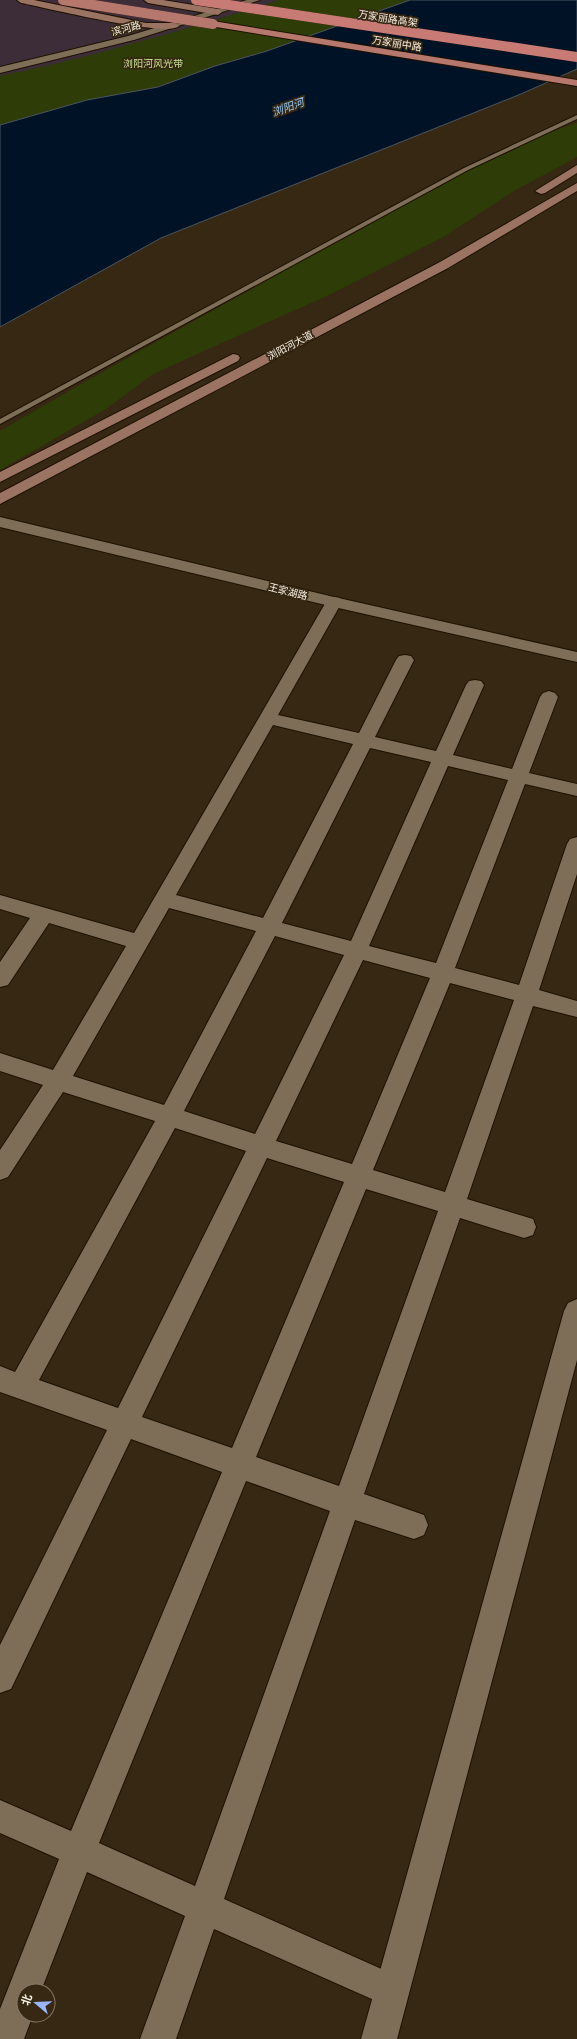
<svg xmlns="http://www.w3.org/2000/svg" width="577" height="2039" viewBox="0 0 577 2039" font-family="'Varela Round','Noto Sans SC',sans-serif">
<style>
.commercial{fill:#3d2d39}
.green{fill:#2e3c08}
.water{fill:#001326;stroke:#4b565f}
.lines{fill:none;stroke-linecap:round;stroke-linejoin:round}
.service-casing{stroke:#1e1100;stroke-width:2}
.minor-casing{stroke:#1e1100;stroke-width:2}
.tertiary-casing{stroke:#1e1100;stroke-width:2}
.secondary-casing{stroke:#1e1100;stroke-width:2}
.primary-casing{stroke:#1e1100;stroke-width:2}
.service{fill:#7e6e57;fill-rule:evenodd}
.minor{fill:#7e6e57;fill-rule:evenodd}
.tertiary{fill:#7e6e57;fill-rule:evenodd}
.secondary{fill:#9a7362;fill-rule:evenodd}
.primary{fill:#b6786d;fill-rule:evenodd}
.primary-bridge-casing{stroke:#1e1100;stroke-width:10;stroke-linecap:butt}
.trunk-bridge-casing{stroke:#1e1100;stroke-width:10;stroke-linecap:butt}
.primary-bridge{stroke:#b6786d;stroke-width:10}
.trunk-bridge{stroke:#c87b74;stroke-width:10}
.labels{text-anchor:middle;stroke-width:3.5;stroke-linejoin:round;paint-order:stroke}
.far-street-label{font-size:10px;fill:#faf1e4;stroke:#362813}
.far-park-label{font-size:10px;fill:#c6e290;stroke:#362813}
.far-water-label{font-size:11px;font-style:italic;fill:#92c6f7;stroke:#362813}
</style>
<rect width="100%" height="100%" fill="#362813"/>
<path class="commercial" d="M0,0H410L87,100L0,125Z"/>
<g class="green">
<path d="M279,0H410L267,51L215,66L158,87L87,100L0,125V76C95,56 187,29 279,0Z"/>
<path d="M577,123V157L514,191L445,236L331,294L153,374L106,409L0,470V431C117,362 237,297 356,232C426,194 501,147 577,123Z"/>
</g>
<path class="water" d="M410,0H577V69L521,94L161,238L0,327V125L87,100L158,87L215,66L267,51Z"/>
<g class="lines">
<defs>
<path id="service" d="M577,115V119L468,170L0,424V419L464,168Z"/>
<path id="minor" d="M334,597L340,598L342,602L278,715L359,733L396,660L399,656L405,655L411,656L414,660L375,737L436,751L466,685L469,681L475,680L481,681L484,685L453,755L512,769L540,697L543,693L549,691L555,693L558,697L529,773L577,784V796L525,784L455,968L519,985L567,844L570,839L577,837V874L539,990L577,1001V1017L533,1006L467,1199L533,1219L536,1227L533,1235L524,1238L460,1218L364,1494L424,1515L428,1525L424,1535L414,1539L355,1520L224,1899L404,1979L409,1991L404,2003L392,2008L214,1929L176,2039H140L185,1916L87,1872L41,1991H24V2015H33L24,2039H0V2009L59,1859L0,1833V1800L71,1831L222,1472L131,1439L11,1689L0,1693V1645L107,1430L0,1392V1366L15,1372L155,1121L63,1092L8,1177L0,1180V1150L43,1085L0,1071V1053L53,1070L126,946L49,923L8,985L0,987V962L30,918L0,909V895L134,933L326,602L328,598ZM273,725L353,744L263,918L176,895ZM370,748L431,762L351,941L282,923ZM448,766L508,780L436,963L369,946ZM169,908L256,931L164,1105L73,1076ZM275,936L344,955L255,1134L184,1111ZM363,960L430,978L352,1164L276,1141ZM450,983L514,1000L445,1192L373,1170ZM175,1128L246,1151L118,1408L39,1380ZM267,1158L344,1182L232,1448L142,1417ZM366,1189L438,1211L339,1486L256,1457ZM246,1481L330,1511L195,1886L99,1843Z"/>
<g id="tertiary">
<path d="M247,0H260L134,40L0,73V67L128,36Z"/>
<path d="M0,517L334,597L577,652V662L334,607L0,527Z"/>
<path d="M577,1299V1360L397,2039H361L564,1311L568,1303Z"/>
</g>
<g id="secondary">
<path d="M17,0H34L146,23H174L179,26C167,38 43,7 21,3Z"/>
<path d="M144,0H163L218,9L222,12L218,15L148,3Z"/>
<path d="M577,165V173L545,193L541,194L535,191Z"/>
<path d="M577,183V191L448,268L0,504V493L440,262Z"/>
<path d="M233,354L238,355L240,358L238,361L0,482V472Z"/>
</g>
<path id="primary" d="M213,21L577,80V86L210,26L209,24Z"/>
</defs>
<use href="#service" class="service-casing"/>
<use href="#minor" class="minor-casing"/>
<use href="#tertiary" class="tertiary-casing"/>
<use href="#secondary" class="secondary-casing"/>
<use href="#primary" class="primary-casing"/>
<use href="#service" class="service"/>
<use href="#minor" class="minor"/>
<use href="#tertiary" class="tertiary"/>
<use href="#secondary" class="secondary"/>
<use href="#primary" class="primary"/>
<defs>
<path id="primary-bridge" d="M63,0L213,24"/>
<path id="trunk-bridge" d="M196,0L577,57"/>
</defs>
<use href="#primary-bridge" class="primary-bridge-casing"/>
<use href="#trunk-bridge" class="trunk-bridge-casing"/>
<use href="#primary-bridge" class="primary-bridge"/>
<use href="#trunk-bridge" class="trunk-bridge"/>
</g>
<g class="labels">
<g class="far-street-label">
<text transform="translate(388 18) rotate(9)" y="4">万家丽路高架</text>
<text transform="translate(126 28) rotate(-15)" y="4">滨河路</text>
<text transform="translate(397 43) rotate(9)" y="4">万家丽中路</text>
<text transform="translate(290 345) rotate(-28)" y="4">浏阳河大道</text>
<text transform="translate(288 591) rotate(14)" y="4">王家湖路</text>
</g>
<g class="far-park-label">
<text x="153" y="67">浏阳河风光带</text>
</g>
<g class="far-water-label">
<text transform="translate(288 107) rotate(-20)" y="4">浏阳河</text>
</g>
</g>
<g transform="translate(36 2003) rotate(289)"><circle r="19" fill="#362813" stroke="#847867"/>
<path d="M0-3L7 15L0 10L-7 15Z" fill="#97b6fd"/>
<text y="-6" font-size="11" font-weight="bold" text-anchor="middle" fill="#faf1e4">北</text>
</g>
</svg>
